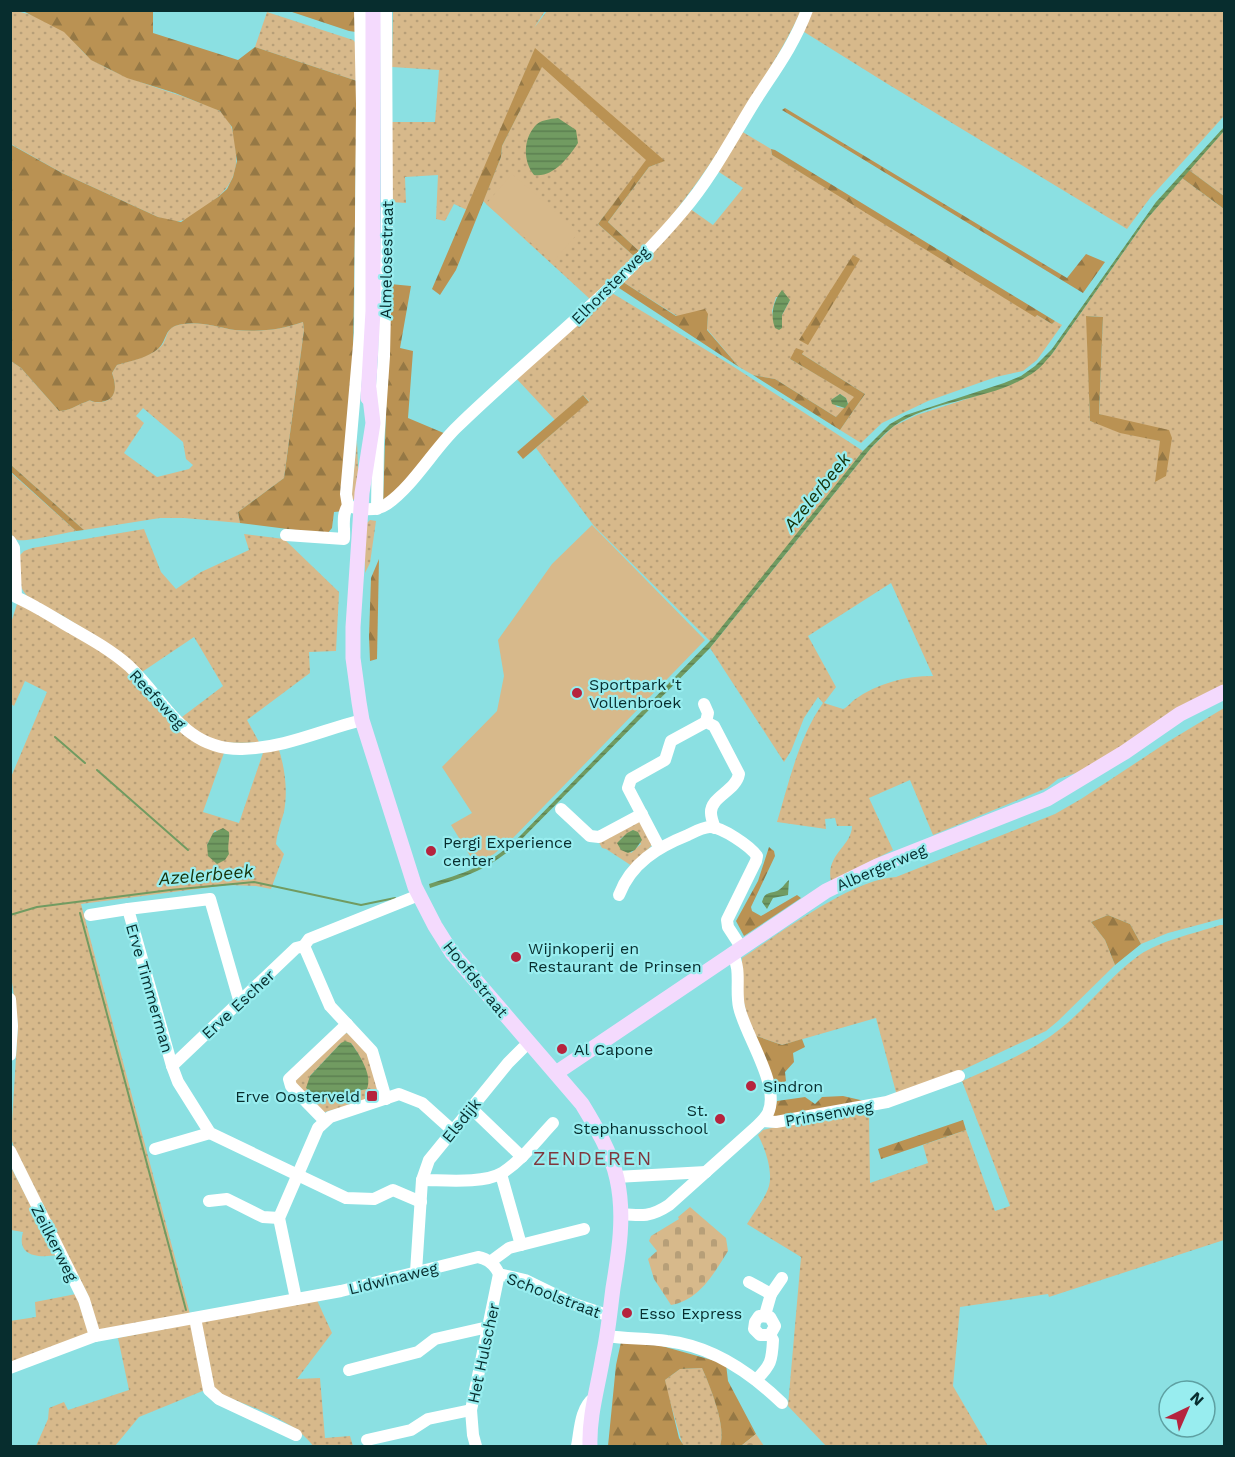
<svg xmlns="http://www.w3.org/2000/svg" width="1235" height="1457" viewBox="0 0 1235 1457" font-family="'Work Sans',sans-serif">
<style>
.grass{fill:url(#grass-dots);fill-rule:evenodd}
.forest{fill:url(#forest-firs)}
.cemetery{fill:url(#cemetery-stones)}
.pitch{fill:#d7b98b}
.water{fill:url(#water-rules)}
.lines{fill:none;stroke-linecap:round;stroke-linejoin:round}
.stream{stroke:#719b61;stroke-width:2}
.minor{stroke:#fff;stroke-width:12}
.major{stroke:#f4dafd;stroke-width:15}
.poi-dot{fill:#b6243e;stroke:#98edef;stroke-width:2}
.labels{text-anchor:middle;stroke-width:4.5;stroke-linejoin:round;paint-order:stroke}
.street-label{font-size:16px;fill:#072d2e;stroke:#98edef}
.poi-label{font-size:16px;fill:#072d2e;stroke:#98edef;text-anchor:start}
.water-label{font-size:18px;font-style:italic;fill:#163209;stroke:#98edef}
.quarter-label{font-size:20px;letter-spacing:1.5px;fill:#7f373d;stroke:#98edef}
</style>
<defs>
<pattern id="grass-dots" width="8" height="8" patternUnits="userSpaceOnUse" patternTransform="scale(1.5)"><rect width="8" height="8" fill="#d7b98b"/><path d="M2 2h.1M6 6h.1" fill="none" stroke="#b79f78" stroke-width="1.8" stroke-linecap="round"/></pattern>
<pattern id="forest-firs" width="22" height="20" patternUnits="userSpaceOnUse" patternTransform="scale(1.5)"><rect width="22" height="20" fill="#ba9253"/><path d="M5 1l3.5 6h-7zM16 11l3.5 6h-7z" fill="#957845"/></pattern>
<pattern id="cemetery-stones" width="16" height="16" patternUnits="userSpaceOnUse" patternTransform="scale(1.5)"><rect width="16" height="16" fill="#d7b98b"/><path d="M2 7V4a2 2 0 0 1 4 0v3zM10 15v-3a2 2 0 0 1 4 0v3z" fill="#b79f78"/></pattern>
<pattern id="water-rules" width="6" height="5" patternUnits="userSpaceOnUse" patternTransform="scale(1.5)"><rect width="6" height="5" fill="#719b61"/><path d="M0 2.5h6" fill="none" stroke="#5b7f50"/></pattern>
</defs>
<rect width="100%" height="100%" fill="#8be0e2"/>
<g class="grass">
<path d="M810,10L1224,11V116L1150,198L1127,229L886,83L801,30Z"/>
<path d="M11,11C26,11 52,22 65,32C75,41 82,54 94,61C126,80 161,88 195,101C203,104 214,107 221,112C233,123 235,138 236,153C238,175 228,191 210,203C187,219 186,226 158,217L62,173L11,144Z"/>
<path d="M393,11H545L534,28L547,11H801C788,39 772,65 756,91C721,151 686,201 641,253L608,222L649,167L664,161L535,49L467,210L454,204L445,221L436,219L438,175L405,177L406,203L391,202L392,122H435L439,70L392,67Z"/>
<path d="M267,12L353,40L356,43L357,81L255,47Z"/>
<path d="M542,66L647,160L598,224L636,258L591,300L483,201L501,157L502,146Z"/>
<path d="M741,131L771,149L772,155L1037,315L1052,324L1055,321L1062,325L1037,360L1023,371L996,377L928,401L882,423L861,443L840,430L865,394L802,354L803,352L790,359L855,397L848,404L846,398L840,394L831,400L837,407L845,408L836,417L775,379L753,375L739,367L707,329L708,314L677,316L623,282L689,208L713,225L743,188L716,170ZM776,297L790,300L782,315V328L775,326L772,311Z"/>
<path d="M1224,131V196L1189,170Z"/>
<path d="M1182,178L1224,209V686L1094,767L1058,779L1047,788L933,835L910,780L869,798L893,850L831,881C825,855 852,846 852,826H837L835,818L825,819L826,829L777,822C789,782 799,737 823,703L818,697L804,718L791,751L784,762L710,648L871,448L894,426L917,415L1010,385L1052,354L1146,220ZM1087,316L1103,317L1099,414L1172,438L1160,441L1090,421ZM891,583L933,676C905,676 878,683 854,700C850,703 848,707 843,709L824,703L836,687L808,636Z"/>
<path d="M612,293L731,365L863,451L712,643L594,526L536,448L589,401L583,395L555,420L515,377Z"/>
<path d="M303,322L304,330L284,478L238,512L240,523L184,518H160L84,530L11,465V361L21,368L59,411C69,411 76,405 86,402C92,399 88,401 95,402C115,404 118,389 112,373L117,365C130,361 154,356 163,344C167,337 167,329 175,326C194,319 216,327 235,330C259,332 281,330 303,322ZM143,408L183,442L186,459L193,465L189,469L157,477L124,453L144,423L136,416Z"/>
<path d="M357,440L359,496L353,500L351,499Z"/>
<path d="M10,472L76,531C65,533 26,542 18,540C14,539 12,535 11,533Z"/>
<path d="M370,520L376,521L370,563L365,573V525Z"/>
<path d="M144,529L161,572L176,589L201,572L249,550L244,534L284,539L339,592L336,651L309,652L310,673L247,720L259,742C241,743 216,745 200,734C194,730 188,723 182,717L223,686L194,637L142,672C116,649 93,634 63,616C52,609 32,604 24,592C17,583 20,567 19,556L24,551L32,548Z"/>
<path d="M17,604L24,605L108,652L168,715L225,750L203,812L239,823L264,750L278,747C285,767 288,791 284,812C281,823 277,833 276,844L284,854L271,889L256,886L227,885L81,904L190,1314L99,1332L88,1295L15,1151L11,1138L18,1025L10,968L11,777L47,692L25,681L14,706L11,704V623ZM215,830L228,839L227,844L207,845Z"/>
<path d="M1224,708V918L1168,933L1141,944L1130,924L1108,915L1091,922L1105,940L1115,965L1058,1021L1046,1031L952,1075L897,1096L876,1018L782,1045L751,1034L742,994V958C779,934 852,879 896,877L1055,814L1081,799L1169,741Z"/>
<path d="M636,821L643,822L652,845L632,866L606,849L602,848L598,841ZM633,830L641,844L631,853L620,839Z"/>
<path d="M1220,925H1224V1240L1049,1297L1048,1294L960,1307L953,1386L988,1446H826L788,1406L801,1257L747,1224C754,1212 765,1199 769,1186C773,1171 765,1148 758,1135L763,1130L771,1128L869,1111L870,1183L928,1163L923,1145L966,1130L995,1211L1010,1206L962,1081C995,1066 1032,1052 1060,1029C1088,1007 1109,977 1138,956C1161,940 1193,934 1220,925Z"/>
<path d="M347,1033L366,1049L381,1089L378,1095L372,1099L325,1112H320L293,1082L341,1035ZM341,1043H351C363,1060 366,1068 367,1089L332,1097L310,1076Z"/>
<path d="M10,1165L16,1177L57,1255C39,1258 16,1257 23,1232L11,1230Z"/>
<path d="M76,1294L89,1334L11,1363L10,1321L36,1317L35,1302Z"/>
<path d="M316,1298L332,1333L297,1379L320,1378L325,1438L350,1436L353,1446H313C294,1419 245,1405 215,1392L201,1321Z"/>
<path d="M192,1323L205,1390L139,1417L115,1446H36L48,1419L49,1408L64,1402L68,1410L129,1390L118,1338Z"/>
<path d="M702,1368C710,1385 727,1428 720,1446H683L666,1388L665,1380L680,1369Z"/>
</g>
<g class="forest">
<path d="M23,11H153V33L238,60L255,47L357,81L353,360L344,511L334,512L332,528L327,534L240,523L238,512L284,478L304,330L303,322C281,330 259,332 235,330C216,327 194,319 175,326C165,330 166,341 159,348C148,358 131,361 117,365L112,373C118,389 116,403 95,402C89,401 92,399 86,402C76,405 70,411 59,411L21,368L11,361L10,144L62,173L158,217L181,222L218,197L227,189L233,177L237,161L232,127L220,111L175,93L127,78L91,60L64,32Z"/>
<path d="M289,11H357L356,32L349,31Z"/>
<path d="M535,48L665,161L649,167L608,222L641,253L636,258L598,224L646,160L542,67L502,146L501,157L456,270L440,295L432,289Z"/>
<path d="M785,108L1067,278L1086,254L1105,262L1083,293L782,110Z"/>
<path d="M771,149L775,150L1055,321L1052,324L1037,315L1035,317L772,155Z"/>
<path d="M1189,170L1224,196V209L1182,178Z"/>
<path d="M853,255L860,259L808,345L799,340Z"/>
<path d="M623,282L676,316L705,309L708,314L707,330L739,367L619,288Z"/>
<path d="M390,284L411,286L400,348L413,351L408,418L446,434L383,505Z"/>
<path d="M1086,316L1103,317L1099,414L1169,430L1172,438L1166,476L1155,482L1160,441L1120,433L1090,421Z"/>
<path d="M796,348L804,351L802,354L865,394L840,430L753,375L775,379L836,417L854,397L790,359Z"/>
<path d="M583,395L589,402L523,459L517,452Z"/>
<path d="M10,465H11L84,530L76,531L11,472Z"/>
<path d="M379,559L377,659L370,661L369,636L371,578Z"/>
<path d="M769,847L774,851L775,856L751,907L752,911L761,916L797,895L801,898L744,936L736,921L758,881Z"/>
<path d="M1108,915L1130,924L1141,944L1115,965L1105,940L1091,922Z"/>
<path d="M751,1034L782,1045L802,1039L805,1047L793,1053L794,1062L785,1072L786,1081L774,1086Z"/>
<path d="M843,1096L869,1102L772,1118L777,1101L805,1097L815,1104L822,1097Z"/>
<path d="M963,1120L966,1130L881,1159L878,1149Z"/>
<path d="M644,1341L726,1364L728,1381L756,1434L741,1446H720C727,1428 710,1386 702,1368L680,1369L665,1380L679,1438L684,1446H608L616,1365L621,1342Z"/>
</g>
<g class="cemetery">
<path d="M690,1207L726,1238L728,1251C714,1273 700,1300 671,1305L654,1279L648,1259L657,1251L649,1241L651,1236L679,1219L678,1217Z"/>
<path d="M756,1434L764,1446H741Z"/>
</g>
<g class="pitch">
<path d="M512,174L579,232L553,262L486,204Z"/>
<path d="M592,525L705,640L514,837L494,854L475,864L451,825L472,813L442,767L497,711L504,676L498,640L552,564Z"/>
</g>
<g class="water">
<path d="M558,118L576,130L578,143C568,158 553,178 534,175C523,161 523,140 535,126C540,120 550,119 558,118Z"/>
<path d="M1224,127V131L1146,220L1052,354C1045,362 1038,371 1028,376C988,401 934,399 894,426C886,432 878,441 871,448L710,648L513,848C484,871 465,877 430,888L429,884C468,872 491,865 520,836L712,639L863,451L890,424L906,415L1004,383L1021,376L1035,366L1052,349L1156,202Z"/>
<path d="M782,290L790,300L782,315V328L779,330L775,328C770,315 773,301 782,290Z"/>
<path d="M840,394L846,398L848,404L845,408L832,404L831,400Z"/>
<path d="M223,828L229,832C230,839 227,846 229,854L225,860L217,864L208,856L207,845L213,833Z"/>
<path d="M633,830L638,832L642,840L635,850L628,853L621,850L617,843L627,833Z"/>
<path d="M789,880L788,895L773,898L767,909L762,902C765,892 768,894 777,891C782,889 785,883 789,880Z"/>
<path d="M345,1041L351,1043C359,1054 373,1075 367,1089C344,1093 326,1106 306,1088L310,1076L341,1043Z"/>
</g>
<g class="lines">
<g class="stream">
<path d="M55,737L85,763"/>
<path d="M97,770L188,850"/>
<path d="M80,913L186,1310"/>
<path d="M10,915L37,907L170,890L254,882L361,905L395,898"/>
</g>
<g class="minor">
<path d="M348,506C361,510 375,512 387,504C413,486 434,449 457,427C532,354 616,291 683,211C712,177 732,138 755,101C775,70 794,45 807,10"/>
<path d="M348,506L346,494L360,333L362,104L360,10"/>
<path d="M377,509L378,444L384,356L387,219L386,10"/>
<path d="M286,535L344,539C345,528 341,515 348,506"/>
<path d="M10,541L14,548L16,597C34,605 51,616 68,626C89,638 111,650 129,666C166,701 183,750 242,749C285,748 322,730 362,720"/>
<path d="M704,704L708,713L706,722"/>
<path d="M561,809L590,836L599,837L642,814"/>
<path d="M659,847L628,788L631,779L665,760L671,741L706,722L714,726L739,774C736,791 710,797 711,813C711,818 713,823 715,828"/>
<path d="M619,895C631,863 658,847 688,835C694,832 703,827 710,827C722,827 750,846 757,856L756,861L727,920L728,927L741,947"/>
<path d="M90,915L128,909"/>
<path d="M304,946L309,939L419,895"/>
<path d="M10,999L12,1026L10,1055"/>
<path d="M172,1066L128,909L210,899L240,1003"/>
<path d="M386,1099L372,1051L330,1006L304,946L296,948L172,1066L178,1082L210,1133L346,1198L374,1199L393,1190L421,1202"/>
<path d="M471,1108L522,1157"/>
<path d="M324,1120L291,1086L289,1079L347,1024"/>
<path d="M763,1121L776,1122L887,1102L959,1076"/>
<path d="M155,1149L210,1133"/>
<path d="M10,1151L84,1300L95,1336"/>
<path d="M501,1174L521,1245"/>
<path d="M616,1177L706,1172"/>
<path d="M422,1180C444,1180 483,1184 502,1173C522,1160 537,1140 553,1123"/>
<path d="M209,1201L227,1199L263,1217L279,1218"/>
<path d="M621,1214C642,1216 651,1217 669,1205L756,1127C760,1123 765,1119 768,1113C781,1086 745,1035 739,1007C735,988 742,970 732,953"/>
<path d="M490,1262L509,1248L584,1229"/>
<path d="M416,1272L422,1180L429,1160L508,1063L523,1048"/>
<path d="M499,1274L525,1280L574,1304L610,1316"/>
<path d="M749,1282L771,1294L765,1315"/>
<path d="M771,1294L782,1278"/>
<path d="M296,1299L279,1218L318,1128L330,1117L399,1094L422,1103L452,1130"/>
<path d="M195,1318L209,1390L219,1399L296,1435"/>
<path d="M607,1336C627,1339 647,1338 667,1341C712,1346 750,1372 782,1403"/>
<path d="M10,1368L95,1336L341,1291L478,1257C489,1259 495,1265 499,1274L471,1410L473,1435L476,1446"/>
<path d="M349,1370L418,1352L435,1339L488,1327"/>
<path d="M756,1380C771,1365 772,1361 773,1340L770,1335L775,1326L770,1317L759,1316L755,1322L754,1329L760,1335H770"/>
<path d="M367,1440L411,1430L428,1419L471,1410"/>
<path d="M577,1446C580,1431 580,1408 594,1398"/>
</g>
<g class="major">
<path d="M369,389L373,423L362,493L353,627V658L359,702L362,720L415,887L435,926L452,953L582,1104C596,1127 611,1152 617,1179C625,1215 619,1252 613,1288C610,1311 608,1334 603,1356C598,1387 589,1415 590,1446"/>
<path d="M368,398L373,311V10"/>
<path d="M556,1073L826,891L877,866L1047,799L1125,752L1180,714L1224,692"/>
</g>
</g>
<g class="poi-dot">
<circle cx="577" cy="693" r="6"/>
<circle cx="431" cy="851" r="6"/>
<circle cx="516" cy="957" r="6"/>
<circle cx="562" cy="1049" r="6"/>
<circle cx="751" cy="1086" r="6"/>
<rect x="366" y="1090" width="12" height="12" rx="3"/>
<circle cx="720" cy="1119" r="6"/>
<circle cx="627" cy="1313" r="6"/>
</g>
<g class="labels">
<g class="street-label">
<text transform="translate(386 260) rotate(-89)" y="6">Almelosestraat</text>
<text transform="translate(610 285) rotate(-45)" y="6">Elhorsterweg</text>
<text transform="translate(158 699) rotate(47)" y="6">Reefsweg</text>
<text transform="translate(881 867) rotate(-23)" y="6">Albergerweg</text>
<text transform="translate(476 979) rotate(51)" y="6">Hoofdstraat</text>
<text transform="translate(150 988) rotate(74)" y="6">Erve Timmerman</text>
<text transform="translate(238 1004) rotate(-43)" y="6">Erve Escher</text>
<text transform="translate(829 1113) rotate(-10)" y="6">Prinsenweg</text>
<text transform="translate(461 1120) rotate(-51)" y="6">Elsdijk</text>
<text transform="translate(55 1243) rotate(63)" y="6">Zeilkerweg</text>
<text transform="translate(393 1278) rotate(-14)" y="6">Lidwinaweg</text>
<text transform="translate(554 1295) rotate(21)" y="6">Schoolstraat</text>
<text transform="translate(483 1353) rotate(-78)" y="6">Het Hulscher</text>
</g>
<g class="poi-label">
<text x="589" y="690">Sportpark 't<tspan x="589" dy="18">Vollenbroek</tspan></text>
<text x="443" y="848">Pergi Experience<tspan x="443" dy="18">center</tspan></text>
<text x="528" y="954">Wijnkoperij en<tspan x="528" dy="18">Restaurant de Prinsen</tspan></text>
<text x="574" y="1055">Al Capone</text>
<text x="763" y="1092">Sindron</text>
<text x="360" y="1102" text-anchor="end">Erve Oosterveld</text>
<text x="708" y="1116" text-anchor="end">St.<tspan x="708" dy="18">Stephanusschool</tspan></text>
<text x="639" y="1319">Esso Express</text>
</g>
<g class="water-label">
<text transform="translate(817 492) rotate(-51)" y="6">Azelerbeek</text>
<text transform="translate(206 875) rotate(-5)" y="6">Azelerbeek</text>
</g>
<g class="quarter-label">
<text x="593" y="1165">ZENDEREN</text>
</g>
</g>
<rect width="1235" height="1457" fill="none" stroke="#072d2e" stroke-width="24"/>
<g transform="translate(1187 1409) rotate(44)"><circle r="28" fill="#98edef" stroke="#5ea0a2" stroke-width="1.5"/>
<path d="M0-4.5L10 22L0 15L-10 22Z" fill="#b6243e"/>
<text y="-9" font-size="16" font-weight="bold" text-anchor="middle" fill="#072d2e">N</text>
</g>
</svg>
